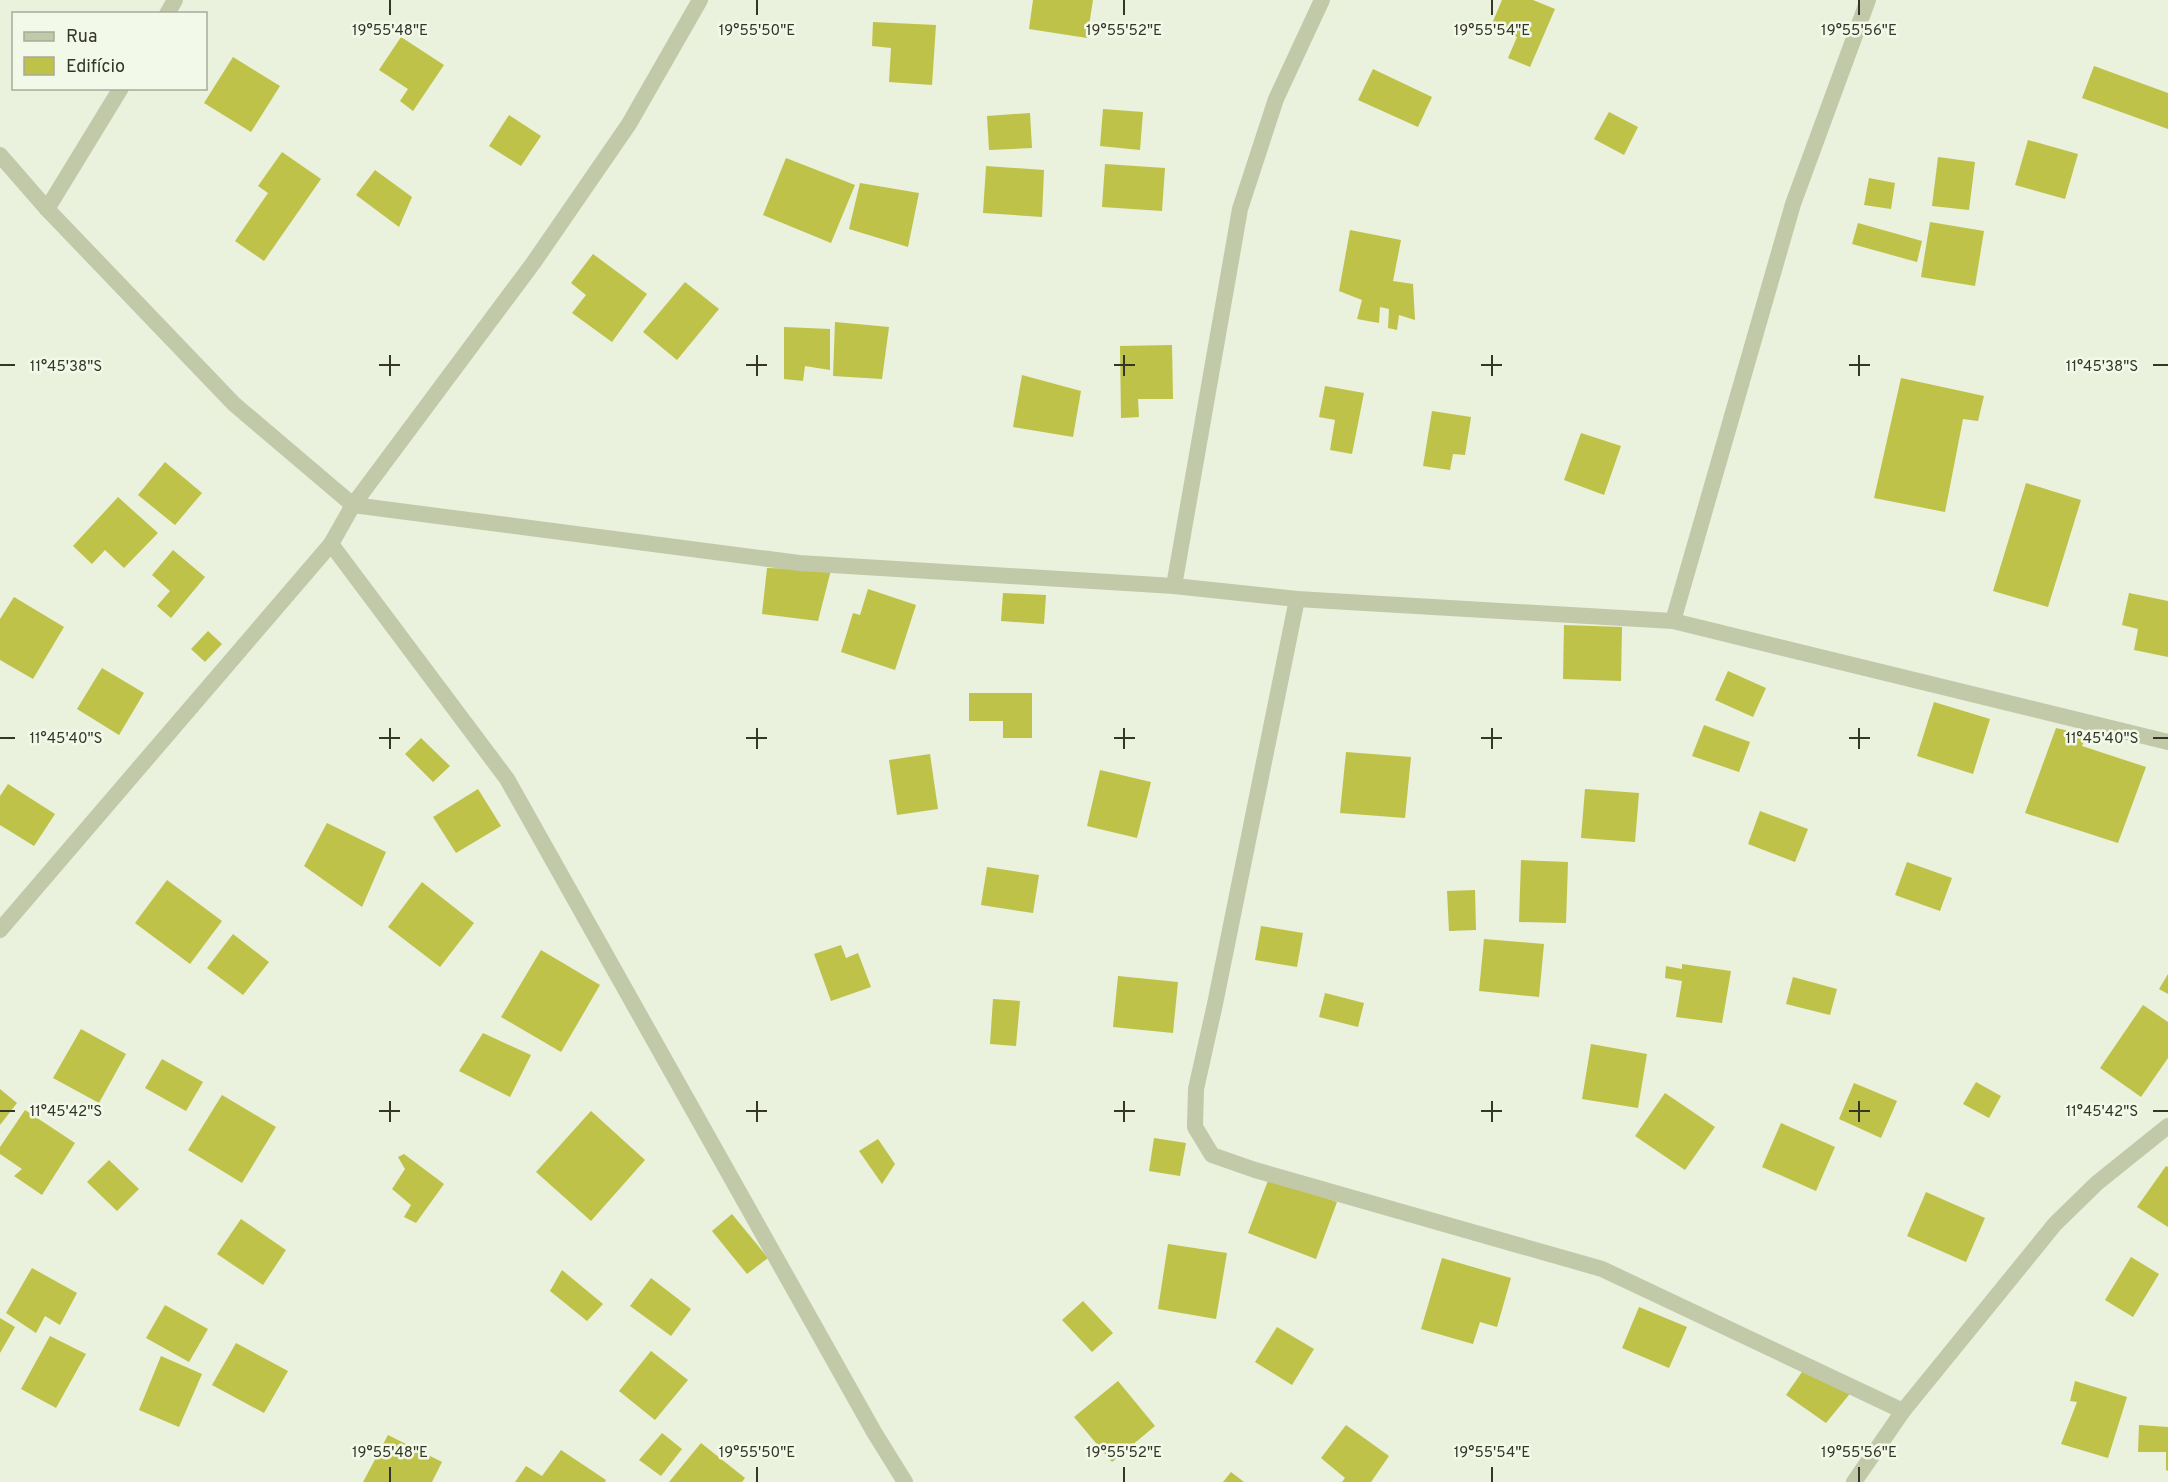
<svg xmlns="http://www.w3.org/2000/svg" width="2168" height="1482" viewBox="0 0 2168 1482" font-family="Overpass,sans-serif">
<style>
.building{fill:#bec249}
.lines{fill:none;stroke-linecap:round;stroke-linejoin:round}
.minor{stroke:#c1c9a8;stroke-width:16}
.ticks{fill:none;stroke:#353628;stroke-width:2}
.ticks-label{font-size:15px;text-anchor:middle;fill:#353628;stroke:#f3f9e8;stroke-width:5;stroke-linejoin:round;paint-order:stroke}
</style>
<rect width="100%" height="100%" fill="#eaf1dc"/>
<g class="building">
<path d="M1033,0H1093L1087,38L1029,29Z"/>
<path d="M1502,0H1533L1555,9L1530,67L1508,58L1517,37L1491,26Z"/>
<path d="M873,22L936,25L932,85L889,82L891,48L872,46Z"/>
<path d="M401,37L444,65L413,111L400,101L408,89L379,70Z"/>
<path d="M233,57L280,86L251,132L204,103Z"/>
<path d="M2094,66L2168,93V129L2082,98Z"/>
<path d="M1373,69L1432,97L1418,127L1358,100Z"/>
<path d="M1103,109L1143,112L1140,150L1100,146Z"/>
<path d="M1609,112L1638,127L1624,155L1594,139Z"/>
<path d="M1030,113L1032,148L989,150L987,116Z"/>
<path d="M509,115L541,136L521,166L489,146Z"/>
<path d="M2028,140L2078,154L2065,199L2015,185Z"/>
<path d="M282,152L321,179L264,261L235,241L268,193L258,186Z"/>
<path d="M1938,157L1975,162L1969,210L1932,206Z"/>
<path d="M786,158L855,185L831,243L763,215Z"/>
<path d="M1105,164L1165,168L1162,211L1102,207Z"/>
<path d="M986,166L1044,170L1042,217L983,213Z"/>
<path d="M375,170L412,197L399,227L356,195Z"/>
<path d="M1869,178L1895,183L1891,209L1864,205Z"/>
<path d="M860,183L919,193L908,247L849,229Z"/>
<path d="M1930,222L1984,231L1975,286L1921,277Z"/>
<path d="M1858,223L1922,241L1917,262L1852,244Z"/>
<path d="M1350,230L1401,240L1393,281L1413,284L1415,320L1399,315L1397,330L1388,328L1389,309L1380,307L1379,323L1357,319L1362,300L1339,291Z"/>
<path d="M593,254L647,294L612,342L572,313L586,295L571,283Z"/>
<path d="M685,282L719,309L677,360L643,332Z"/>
<path d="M835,322L889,327L882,379L833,376Z"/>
<path d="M784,327L830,329V370L805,366L803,381L784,379Z"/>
<path d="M1172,345L1173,399H1138L1139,417L1121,418L1120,346Z"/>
<path d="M1022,375L1081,391L1073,437L1013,427Z"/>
<path d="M1901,378L1984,396L1978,421L1963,419L1945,512L1874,498Z"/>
<path d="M1325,386L1364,393L1352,454L1330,450L1335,420L1319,417Z"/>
<path d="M1432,411L1471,417L1465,455L1453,454L1450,470L1423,466Z"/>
<path d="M1581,433L1621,446L1604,495L1564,480Z"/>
<path d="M165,462L202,493L175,525L138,495Z"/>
<path d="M2026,483L2081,500L2048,607L1993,591Z"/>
<path d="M118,497L158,533L124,568L105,550L92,564L73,546Z"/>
<path d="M173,550L205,577L171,618L157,606L170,591L152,575Z"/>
<path d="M767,568L831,570L818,621L762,614Z"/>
<path d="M868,589L916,605L895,670L841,652L853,613L860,615Z"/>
<path d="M1003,593L1046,595L1044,624L1001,621Z"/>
<path d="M2129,593L2168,601V657L2134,650L2138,629L2122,625Z"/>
<path d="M14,597L64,627L33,679L0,660V619Z"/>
<path d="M1564,625L1622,627L1621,681L1563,679Z"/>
<path d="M208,631L222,644L205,662L191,649Z"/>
<path d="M102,668L144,693L119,735L77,709Z"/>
<path d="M1728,671L1766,688L1753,717L1715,700Z"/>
<path d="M969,693H1032V738H1003V721H969Z"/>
<path d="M1934,702L1990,719L1973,774L1917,756Z"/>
<path d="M1704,725L1750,742L1739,772L1692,756Z"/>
<path d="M2056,728L2087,735L2082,746L2146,767L2118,843L2025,813Z"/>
<path d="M421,738L450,766L433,782L405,754Z"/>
<path d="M1346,752L1411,757L1405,818L1340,813Z"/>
<path d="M930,754L938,809L897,815L889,760Z"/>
<path d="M1100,770L1151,782L1137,838L1087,826Z"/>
<path d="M8,784L55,814L34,846L0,825V796Z"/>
<path d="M478,789L501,826L456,853L433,817Z"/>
<path d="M1585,789L1639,793L1635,842L1581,838Z"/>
<path d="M1760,811L1808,829L1795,862L1748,844Z"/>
<path d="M327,823L386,852L362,907L304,866Z"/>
<path d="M1521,860L1568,862L1566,923L1519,922Z"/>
<path d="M1907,862L1952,878L1940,911L1895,895Z"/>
<path d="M987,867L1039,875L1033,913L981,905Z"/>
<path d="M167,880L222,921L190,964L135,923Z"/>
<path d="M422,882L474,923L440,967L388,927Z"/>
<path d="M1475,890L1476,930L1449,931L1447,891Z"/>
<path d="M1261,926L1303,933L1297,967L1255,960Z"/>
<path d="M233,934L269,962L243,995L207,968Z"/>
<path d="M1484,939L1544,944L1539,997L1479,991Z"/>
<path d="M841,945L846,958L858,953L871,987L831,1001L814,954Z"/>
<path d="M541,950L600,985L561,1052L501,1017Z"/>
<path d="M1682,964L1731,971L1722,1023L1676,1017L1682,981L1665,978L1666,966L1682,969Z"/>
<path d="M2168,974V994L2159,989Z"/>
<path d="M1118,976L1178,982L1173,1033L1113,1027Z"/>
<path d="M1793,977L1837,989L1830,1015L1786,1004Z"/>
<path d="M1325,993L1364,1003L1358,1027L1319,1017Z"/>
<path d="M993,999L1020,1001L1016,1046L990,1044Z"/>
<path d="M2143,1005L2168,1022V1058L2141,1097L2100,1068Z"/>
<path d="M81,1029L126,1054L99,1103L53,1078Z"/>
<path d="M483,1033L531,1055L510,1097L459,1071Z"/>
<path d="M1591,1044L1647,1054L1638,1108L1582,1099Z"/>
<path d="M162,1059L203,1082L186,1111L145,1088Z"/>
<path d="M1976,1082L2001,1096L1989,1118L1963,1104Z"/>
<path d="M1854,1083L1897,1101L1881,1138L1839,1119Z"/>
<path d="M0,1089L17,1103L0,1125Z"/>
<path d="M1665,1093L1715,1127L1685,1170L1635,1136Z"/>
<path d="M222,1095L276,1127L242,1183L188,1150Z"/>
<path d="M25,1110L75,1143L42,1195L14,1176L22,1169L0,1154V1147Z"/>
<path d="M591,1111L645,1160L591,1221L536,1172Z"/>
<path d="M1781,1123L1835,1147L1816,1191L1762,1167Z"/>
<path d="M1154,1138L1186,1143L1180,1176L1149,1171Z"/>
<path d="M878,1139L895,1164L882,1184L859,1151Z"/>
<path d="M404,1154L444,1184L416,1223L404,1217L411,1205L392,1189L405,1169L398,1157Z"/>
<path d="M109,1160L139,1189L117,1211L87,1182Z"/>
<path d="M2166,1166L2168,1167V1227L2137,1207Z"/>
<path d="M1269,1178L1337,1202L1316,1259L1248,1233Z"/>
<path d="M1926,1192L1985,1218L1966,1262L1907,1236Z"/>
<path d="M732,1214L768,1258L747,1274L712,1231Z"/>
<path d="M241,1219L286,1250L263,1285L217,1254Z"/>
<path d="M1168,1244L1227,1253L1216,1319L1158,1309Z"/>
<path d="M2131,1257L2159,1274L2133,1317L2105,1300Z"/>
<path d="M1442,1258L1511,1278L1497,1327L1480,1322L1473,1344L1421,1329Z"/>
<path d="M32,1268L77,1293L60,1325L45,1316L36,1333L6,1313Z"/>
<path d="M562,1270L603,1304L587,1321L550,1291Z"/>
<path d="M651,1278L691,1309L671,1336L630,1306Z"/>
<path d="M1083,1301L1113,1333L1092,1352L1062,1320Z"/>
<path d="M165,1305L208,1329L189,1362L146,1338Z"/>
<path d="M1639,1307L1687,1327L1669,1368L1622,1348Z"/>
<path d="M0,1318L15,1327L0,1353Z"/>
<path d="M1277,1327L1314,1349L1292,1385L1255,1362Z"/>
<path d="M50,1336L86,1354L56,1408L21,1389Z"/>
<path d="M236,1343L288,1371L264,1413L212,1385Z"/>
<path d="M651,1351L688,1380L655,1420L619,1391Z"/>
<path d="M161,1356L202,1374L179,1427L139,1410Z"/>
<path d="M1811,1359L1857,1385L1826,1423L1786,1395Z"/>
<path d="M1118,1381L1155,1426L1112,1462L1074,1417Z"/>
<path d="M2075,1381L2127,1397L2108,1458L2061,1444L2077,1402L2070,1401Z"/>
<path d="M1346,1425L1389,1456L1371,1482H1342L1345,1478L1321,1458Z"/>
<path d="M2139,1425L2168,1427V1471L2166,1470V1452H2138Z"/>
<path d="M662,1433L682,1449L661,1476L639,1460Z"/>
<path d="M388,1435L442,1462L432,1482H363Z"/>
<path d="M701,1443L745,1478L742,1482H669Z"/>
<path d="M561,1450L606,1480L605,1482H515L526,1466L542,1476Z"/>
<path d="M1231,1472L1244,1482H1223Z"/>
</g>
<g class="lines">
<g class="minor">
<path d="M700,0L629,124L534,262L353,505L331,544L507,779L874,1432L905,1482"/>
<path d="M167,14L175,0"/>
<path d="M0,155L47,209L234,404L353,505L799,563L1174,586L1297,599L1673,621L2168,742"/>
<path d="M47,209L121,88"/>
<path d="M1174,586L1240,209L1276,99L1322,0"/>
<path d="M1297,599L1215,1004L1196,1089L1195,1127L1212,1155L1255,1170L1602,1269L1903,1411"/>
<path d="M1673,621L1793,204L1868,0"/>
<path d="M0,930L331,544"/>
<path d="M1854,1482L1903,1411L2055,1224L2097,1183L2168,1126"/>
</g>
</g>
<path class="ticks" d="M390,0V15M757,0V15M1124,0V15M1492,0V15M1859,0V15M390,355V376M757,355V376M1124,355V376M1492,355V376M1859,355V376M0,365H15M379,365H400M746,365H767M1114,365H1135M1481,365H1502M1849,365H1870M2153,365H2168M390,728V749M757,728V749M1124,728V749M1492,728V749M1859,728V749M0,738H15M379,738H400M746,738H767M1114,738H1135M1481,738H1502M1849,738H1870M2153,738H2168M390,1101V1122M757,1101V1122M1124,1101V1122M1492,1101V1122M1859,1101V1122M0,1111H15M379,1111H400M746,1111H767M1114,1111H1135M1481,1111H1502M1849,1111H1870M2153,1111H2168M390,1467V1482M757,1467V1482M1124,1467V1482M1492,1467V1482M1859,1467V1482"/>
<g class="ticks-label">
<text x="390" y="35">19°55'48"E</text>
<text x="757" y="35">19°55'50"E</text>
<text x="1124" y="35">19°55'52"E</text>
<text x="1492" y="35">19°55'54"E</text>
<text x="1859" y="35">19°55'56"E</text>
<text x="66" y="371">11°45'38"S</text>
<text x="2102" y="371">11°45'38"S</text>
<text x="66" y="743">11°45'40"S</text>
<text x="2102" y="743">11°45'40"S</text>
<text x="66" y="1116">11°45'42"S</text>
<text x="2102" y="1116">11°45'42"S</text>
<text x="390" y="1457">19°55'48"E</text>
<text x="757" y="1457">19°55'50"E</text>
<text x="1124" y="1457">19°55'52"E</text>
<text x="1492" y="1457">19°55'54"E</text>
<text x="1859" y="1457">19°55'56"E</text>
</g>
<rect x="12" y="12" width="195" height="78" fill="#f3f9e8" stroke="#a7ab9b" stroke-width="1.5"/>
<rect x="24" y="32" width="30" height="9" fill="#c1c9a8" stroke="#a7ab9b" stroke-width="1.5"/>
<text x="66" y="42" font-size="18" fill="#353628">Rua</text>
<rect x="24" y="57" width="30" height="18" fill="#bec249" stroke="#a7ab9b" stroke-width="1.5"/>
<text x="66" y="72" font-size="18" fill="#353628">Edifício</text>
</svg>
